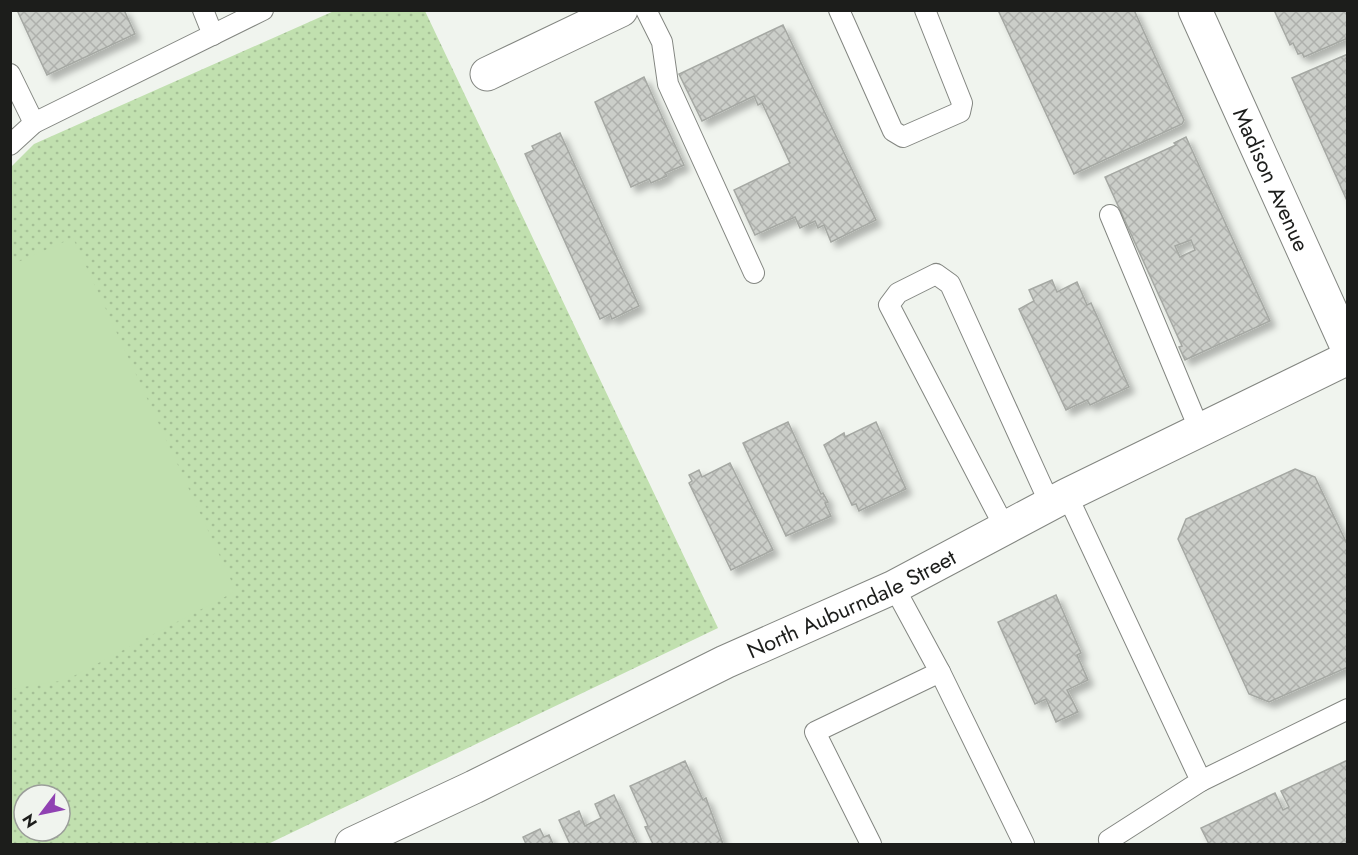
<svg xmlns="http://www.w3.org/2000/svg" width="1358" height="855" viewBox="0 0 1358 855" font-family="Jost,sans-serif">
<style>
.grass{fill:url(#grass-dots);fill-rule:evenodd}
.pitch{fill:#c1e0af}
.building{fill:url(#building-cross-hatch);stroke:#a5a8a3;stroke-width:1.5;fill-rule:evenodd;filter:url(#shadow)}
.lines{fill:none;stroke-linecap:round;stroke-linejoin:round}
.lane-casing{stroke:#838681;stroke-width:22}
.street-casing{stroke:#838681;stroke-width:35}
.secondary-casing{stroke:#838681;stroke-width:35}
.lane{stroke:#fff;stroke-width:20}
.street{stroke:#fff;stroke-width:33}
.secondary{stroke:#fff;stroke-width:33}
.labels{text-anchor:middle;stroke-width:4.5;stroke-linejoin:round;paint-order:stroke}
.street-label{font-size:22px;fill:#1c1d1b;stroke:#f0f4ee}
</style>
<defs>
<pattern id="grass-dots" width="8" height="8" patternUnits="userSpaceOnUse" patternTransform="scale(1.5)"><rect width="8" height="8" fill="#c1e0af"/><path d="M2 2h.1M6 6h.1" fill="none" stroke="#a5c096" stroke-width="1.8" stroke-linecap="round"/></pattern>
<pattern id="building-cross-hatch" width="8" height="8" patternUnits="userSpaceOnUse" patternTransform="scale(1.5)"><rect width="8" height="8" fill="#cbcec9"/><path d="M0 0l8 8M0 8l8-8" fill="none" stroke="#aeb0ac"/></pattern>
<filter id="shadow"><feDropShadow dx="5.5" dy="5.5" stdDeviation="3" flood-color="#0004"/></filter>
</defs>
<rect width="100%" height="100%" fill="#f0f4ee"/>
<path class="grass" d="M334,11H425L718,628L268,844H11V167L34,144ZM24,795H60V831H24Z"/>
<path class="pitch" d="M73,238L236,591L66,680L11,689V265Z"/>
<g class="building">
<path d="M17,10H124L135,34L47,75Z"/>
<path d="M998,10H1134L1184,120L1182,124L1074,174Z"/>
<path d="M1274,10H1348V38L1304,57L1302,53L1298,54L1293,43L1290,45Z"/>
<path d="M783,25L876,220L831,242L824,225L818,228L815,221L800,228L795,217L755,235L734,190L790,163L762,103L758,105L754,96L702,121L679,74Z"/>
<path d="M1348,54V203L1292,78Z"/>
<path d="M644,77L684,165L665,173L667,176L651,183L649,179L631,187L595,102Z"/>
<path d="M560,133L639,306L612,319L610,314L600,319L525,154L534,150L532,146Z"/>
<path d="M1186,137L1270,321L1185,360L1179,347L1182,346L1105,177L1176,145L1174,143ZM1191,240L1195,250L1180,257L1175,246Z"/>
<path d="M1052,280L1057,292L1077,282L1087,305L1091,303L1129,387L1090,405L1087,400L1066,410L1019,309L1034,301L1029,290Z"/>
<path d="M788,422L821,494L823,493L828,502L825,503L831,516L786,536L743,443Z"/>
<path d="M876,422L906,489L859,511L856,504L852,505L824,445L844,433L845,437Z"/>
<path d="M730,463L773,550L731,570L689,483L692,481L689,475L699,470L702,477Z"/>
<path d="M1295,469L1315,477L1348,546V667L1269,702L1249,694L1178,539L1186,519Z"/>
<path d="M1056,595L1081,653L1077,655L1088,680L1067,690L1078,712L1056,722L1046,699L1035,704L998,622Z"/>
<path d="M1348,760V844H1209L1201,828L1275,793L1283,810L1289,807L1281,791Z"/>
<path d="M685,761L703,800L706,798L723,844H653L645,827L648,826L630,786Z"/>
<path d="M614,795L637,844H570L559,820L579,811L585,826L601,818L595,804Z"/>
<path d="M540,829L544,837L549,835L553,844H526L523,837Z"/>
</g>
<g class="lines">
<defs>
<g id="lane">
<path d="M203,10L213,35"/>
<path d="M646,10L662,42L668,84L754,273"/>
<path d="M839,10L893,131L903,137L960,112L962,103L925,10"/>
<path d="M10,74L34,123L263,10"/>
<path d="M10,145L34,123"/>
<path d="M1110,215L1200,431"/>
<path d="M1067,495L1201,781L1109,840L1110,844"/>
<path d="M1005,528L889,305L898,293L936,274L950,284L1050,504"/>
<path d="M940,672L1024,844"/>
<path d="M1201,781L1348,709"/>
<path d="M871,844L815,732L940,672L894,587"/>
</g>
<g id="street">
<path d="M487,74L621,10"/>
<path id="s1" d="M352,844L474,787L725,662L894,587L1067,495L1348,358"/>
</g>
<g id="secondary">
<path id="s2" d="M1195,10L1348,349"/>
</g>
</defs>
<use href="#lane" class="lane-casing"/>
<use href="#street" class="street-casing"/>
<use href="#secondary" class="secondary-casing"/>
<use href="#lane" class="lane"/>
<use href="#street" class="street"/>
<use href="#secondary" class="secondary"/>
</g>
<g class="labels">
<g class="street-label">
<text dy="8" stroke="none"><textPath href="#s2" startOffset="186">Madison Avenue</textPath></text>
<text dy="8" stroke="none"><textPath href="#s1" startOffset="554">North Auburndale Street</textPath></text>
</g>
</g>
<rect width="1358" height="855" fill="none" stroke="#1c1d1b" stroke-width="24"/>
<g transform="translate(42 813) rotate(238)"><circle r="28" fill="#f0f4ee" stroke="#9b9e9a" stroke-width="1.5"/>
<path d="M0-4.5L10 22L0 15L-10 22Z" fill="#9042b2"/>
<text y="-9" font-size="16" font-weight="bold" text-anchor="middle" fill="#1c1d1b">N</text>
</g>
</svg>
